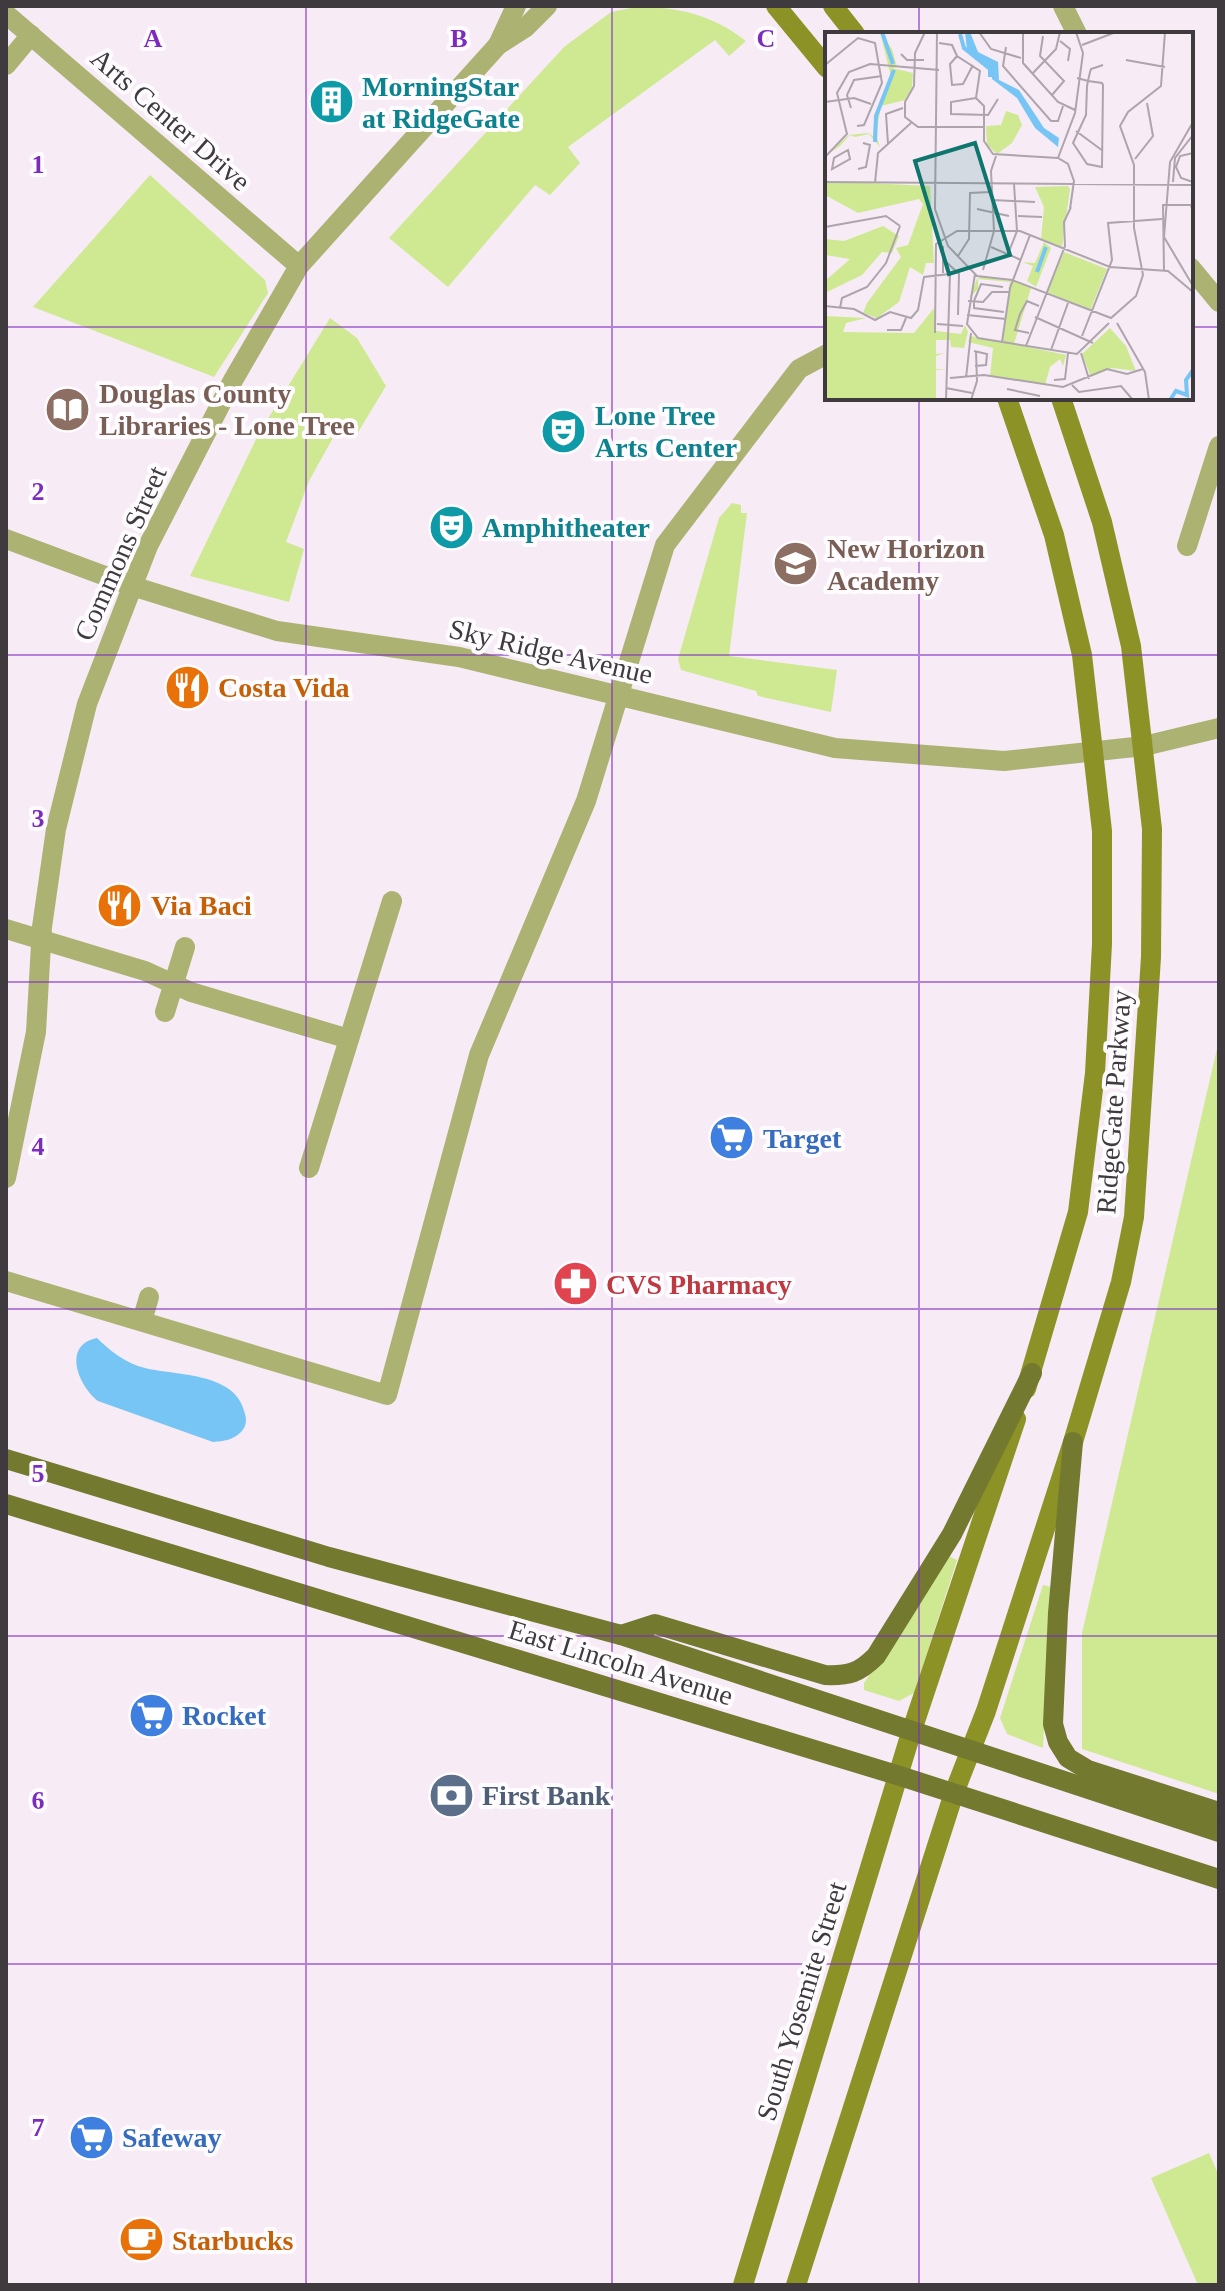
<svg xmlns="http://www.w3.org/2000/svg" width="1225" height="2291" viewBox="0 0 1225 2291" font-family="'Times New Roman',serif">
<style>
.green{fill:#cfe993}
.water{fill:#77c5f4}
.lines{fill:none;stroke-linecap:round;stroke-linejoin:round}
.street{stroke:#acb272;stroke-width:20}
.secondary{stroke:#8c9225;stroke-width:20}
.primary{stroke:#747930;stroke-width:20}
.grid{fill:none;stroke:#7b2cbf;stroke-width:2;stroke-opacity:0.55}
.labels{text-anchor:middle;stroke-width:8;stroke-linejoin:round;paint-order:stroke}
.culture-label{font-size:28px;font-weight:bold;fill:#0d838f;stroke:#fefcfe;text-anchor:start}
.street-label{font-size:28px;fill:#3f3a3e;stroke:#fefcfe}
.education-label{font-size:28px;font-weight:bold;fill:#785e54;stroke:#fefcfe;text-anchor:start}
.food-label{font-size:28px;font-weight:bold;fill:#c56008;stroke:#fefcfe;text-anchor:start}
.shop-label{font-size:28px;font-weight:bold;fill:#366cbe;stroke:#fefcfe;text-anchor:start}
.health-label{font-size:28px;font-weight:bold;fill:#be3a42;stroke:#fefcfe;text-anchor:start}
.service-label{font-size:28px;font-weight:bold;fill:#4e5e75;stroke:#fefcfe;text-anchor:start}
.inset-river{fill:none;stroke:#77c5f4;stroke-width:4}
.inset-road{fill:none;stroke:#ada4ac;stroke-width:2}
.view{fill:#0f766e;fill-opacity:0.15;stroke:#0f766e;stroke-width:4}
.inset-edge{fill:none;stroke:#3f3a3e;stroke-width:4}
.grid-label{font-size:26px;text-anchor:middle;font-weight:bold;fill:#7b2cbf;stroke:#fefcfe;stroke-width:8;stroke-linejoin:round;paint-order:stroke}
</style>
<rect width="100%" height="100%" fill="#f7ebf6"/>
<g class="green">
<path d="M636,7C679,7 711,14 746,41L729,56L715,40L568,147L580,163L550,195L535,185L448,287L389,238L564,47L611,12Z"/>
<path d="M150,175L265,280L268,293L214,377L33,307Z"/>
<path d="M330,318L357,338L386,386L357,434L340,425L309,481L286,542L304,549L289,602L190,576L258,435Z"/>
<path d="M732,503L741,505V513H747L729,656L837,670L831,712L758,696L756,691L681,670L678,659L719,518Z"/>
<path d="M1219,1040V1794L1082,1749V1633Z"/>
<path d="M948,1556L957,1560L914,1693L899,1701L864,1690V1683Z"/>
<path d="M1043,1585L1051,1587L1043,1748L1007,1734L1000,1718Z"/>
<path d="M1209,2153L1219,2176V2285H1198L1151,2178Z"/>
</g>
<path class="water" d="M97,1338C108,1349 123,1361 138,1366C170,1377 236,1369 245,1414C247,1421 246,1427 241,1432C233,1440 224,1441 213,1442L98,1401C78,1385 62,1345 97,1338Z"/>
<g class="lines">
<g class="street">
<path d="M1063,6L1077,34"/>
<path d="M6,14L299,266"/>
<path d="M498,45L516,6"/>
<path d="M6,65L31,35"/>
<path d="M1191,268L1219,302"/>
<path d="M6,539L132,586L277,631L459,657L835,748L1004,761L1144,746L1219,728"/>
<path d="M1187,546L1219,446"/>
<path d="M6,929L145,971L191,992L349,1039"/>
<path d="M165,1012L185,947"/>
<path d="M309,1168L392,901"/>
<path d="M6,1178L36,1032L42,927L56,829L87,704L148,546L232,382L299,266L498,45L526,27L547,6"/>
<path d="M6,1281L387,1395L479,1055L586,801L665,545L799,369L827,354"/>
<path d="M142,1321L149,1297"/>
</g>
<g class="secondary">
<path d="M776,6L827,68"/>
<path d="M833,6L855,34"/>
<path d="M1007,398L1054,535L1082,655L1102,831V944L1095,1073L1078,1212L1026,1389"/>
<path d="M743,2285L911,1733L1016,1419"/>
<path d="M796,2285L954,1793L986,1711L1073,1442L1121,1282L1134,1217L1151,957L1152,829L1131,646L1102,522L1061,398"/>
</g>
<g class="primary">
<path d="M1073,1442L1058,1613L1053,1724L1058,1742L1068,1758L1088,1770L1219,1812"/>
<path d="M6,1459L329,1557L621,1635L1219,1832"/>
<path d="M6,1504L900,1776L1219,1879"/>
<path d="M621,1635L655,1624L825,1675C849,1676 859,1673 876,1656L952,1534L1032,1373"/>
</g>
</g>
<path class="grid" d="M306,6V2285M612,6V2285M919,6V34M6,327H827M1191,327H1219M919,398V2285M6,655H1219M6,982H1219M6,1309H1219M6,1636H1219M6,1964H1219"/>
<defs>
<symbol id="building-disc" viewBox="-11 -11 22 22"><circle r="9.5" fill="#0f9aa8" stroke="#fefcfe"/><path d="M-4-6H4V6H1V3H-1V6H-4ZM-2.5-4.3h1.7v1.8h-1.7ZM.8-4.3h1.7v1.8H.8ZM-2.5-1h1.7V.8h-1.7ZM.8-1h1.7V.8H.8Z" fill="#fff"/></symbol>
<symbol id="library-disc" viewBox="-11 -11 22 22"><circle r="9.5" fill="#8d6e63" stroke="#fefcfe"/><path d="M-6-4Q-3-5.5-.7-3.5V5Q-3 3-6 4ZM6-4Q3-5.5 .7-3.5V5Q3 3 6 4Z" fill="#fff"/></symbol>
<symbol id="theatre-disc" viewBox="-11 -11 22 22"><circle r="9.5" fill="#0f9aa8" stroke="#fefcfe"/><path d="M-5-5.5Q0-4 5-5.5V0Q5 5 0 6Q-5 5-5 0ZM-3.3-2.5H-1v1.5H-3.3ZM1-2.5H3.3v1.5H1ZM-2.8 1Q0 5.5 2.8 1Z" fill="#fff"/></symbol>
<symbol id="school-disc" viewBox="-11 -11 22 22"><circle r="9.5" fill="#8d6e63" stroke="#fefcfe"/><path d="M0-5L7-2L0 1L-7-2ZM-4 1L0 2.5L4 1V4Q0 6-4 4Z" fill="#fff"/></symbol>
<symbol id="restaurant-disc" viewBox="-11 -11 22 22"><circle r="9.5" fill="#e8710a" stroke="#fefcfe"/><path d="M-5-6h1v4h1v-4h1v4h1v-4h1v5L-1.5 .5V6h-2V.5L-5-1ZM5-6V6H3V1.5H1.5Q1.5-4 5-6Z" fill="#fff"/></symbol>
<symbol id="supermarket-disc" viewBox="-11 -11 22 22"><circle r="9.5" fill="#3f7fe0" stroke="#fefcfe"/><path d="M-6-5.5h2.5l.6 2H6L4.5 2H-2.5L-4.4-4H-6ZM-1.5 3.2a1.3 1.3 0 1 0 .1 0ZM3 3.2a1.3 1.3 0 1 0 .1 0Z" fill="#fff"/></symbol>
<symbol id="pharmacy-disc" viewBox="-11 -11 22 22"><circle r="9.5" fill="#e0444e" stroke="#fefcfe"/><path d="M-2-6h4v4h4v4h-4v4h-4v-4h-4v-4h4Z" fill="#fff"/></symbol>
<symbol id="bank-disc" viewBox="-11 -11 22 22"><circle r="9.5" fill="#5c6f8a" stroke="#fefcfe"/><path d="M-6-4H6V4H-6ZM0-2.3a2.3 2.3 0 1 0 0 4.6a2.3 2.3 0 1 0 0-4.6Z" fill="#fff"/></symbol>
<symbol id="cafe-disc" viewBox="-11 -11 22 22"><circle r="9.5" fill="#e8710a" stroke="#fefcfe"/><path d="M-5.5-4.5H6V0H3Q3 3.5 0 3.5H-2.5Q-5.5 3.5-5.5 0ZM3-3.2v2h1.7v-2ZM-6 4.5H4V6H-6Z" fill="#fff"/></symbol>
</defs>
<g fill-rule="evenodd">
<use href="#building-disc" x="306" y="76" width="51" height="51"/>
<use href="#library-disc" x="42" y="384" width="51" height="51"/>
<use href="#theatre-disc" x="538" y="406" width="51" height="51"/>
<use href="#theatre-disc" x="426" y="502" width="51" height="51"/>
<use href="#school-disc" x="770" y="538" width="51" height="51"/>
<use href="#restaurant-disc" x="162" y="662" width="51" height="51"/>
<use href="#restaurant-disc" x="94" y="880" width="51" height="51"/>
<use href="#supermarket-disc" x="706" y="1112" width="51" height="51"/>
<use href="#pharmacy-disc" x="550" y="1258" width="51" height="51"/>
<use href="#supermarket-disc" x="126" y="1690" width="51" height="51"/>
<use href="#bank-disc" x="426" y="1770" width="51" height="51"/>
<use href="#supermarket-disc" x="66" y="2112" width="51" height="51"/>
<use href="#cafe-disc" x="116" y="2214" width="51" height="51"/>
</g>
<g class="labels">
<g class="culture-label">
<text x="362" y="96">MorningStar<tspan x="362" dy="32">at RidgeGate</tspan></text>
<text x="595" y="425">Lone Tree<tspan x="595" dy="32">Arts Center</tspan></text>
<text x="482" y="537">Amphitheater</text>
</g>
<g class="street-label">
<text transform="translate(171 119) rotate(41)" y="10">Arts Center Drive</text>
<text transform="translate(120 553) rotate(-66)" y="10">Commons Street</text>
<text transform="translate(551 651) rotate(13)" y="10">Sky Ridge Avenue</text>
<text transform="translate(1113 1102) rotate(-86)" y="10">RidgeGate Parkway</text>
<text transform="translate(621 1662) rotate(17)" y="10">East Lincoln Avenue</text>
<text transform="translate(801 2001) rotate(-73)" y="10">South Yosemite Street</text>
</g>
<g class="education-label">
<text x="99" y="403">Douglas County<tspan x="99" dy="32">Libraries - Lone Tree</tspan></text>
<text x="827" y="558">New Horizon<tspan x="827" dy="32">Academy</tspan></text>
</g>
<g class="food-label">
<text x="218" y="697">Costa Vida</text>
<text x="151" y="915">Via Baci</text>
<text x="172" y="2250">Starbucks</text>
</g>
<g class="shop-label">
<text x="763" y="1148">Target</text>
<text x="182" y="1725">Rocket</text>
<text x="122" y="2147">Safeway</text>
</g>
<g class="health-label">
<text x="606" y="1294">CVS Pharmacy</text>
</g>
<g class="service-label">
<text x="482" y="1805">First Bank</text>
</g>
</g>
<g transform="translate(825 32)">
<rect width="368" height="368" fill="#f7ebf6"/>
<path d="M55,0L67,17L72,35L67,36L88,41L87,56L80,68L56,74L51,103L55,115L44,102L30,105L25,103L15,114L3,122L0,127L2,122L24,103L43,101L48,104L50,82L66,45ZM181,79L193,83L197,93L187,111L172,122L162,113L161,94L176,93ZM0,149L105,154L109,231H101L98,243L85,235L74,270L52,286L38,281L42,271L76,225L71,216L83,213L98,172L94,167L33,181L0,163ZM243,154L245,157L237,215L216,207L219,175L210,155ZM58,194L74,204L67,221L57,220L37,243L0,261V249L25,227L0,223V207L19,209ZM219,210L226,216L211,255L202,249L208,234L197,230L210,231ZM239,220L282,237L265,279L222,260ZM156,245H160L185,249L186,251L187,248L206,256L189,312L241,323L238,334L235,327L225,335L220,353L165,344L168,316L143,310L145,304L177,310L186,252L183,258L185,250L153,247V257L144,266L152,247ZM109,276L111,299L136,302L140,293L143,300L139,316L126,315L125,308H111V322L120,321L111,324V337L123,338H111V368H0V284L41,286L21,291L18,300L89,301ZM285,296L301,314L311,339L287,336L266,345L257,322Z" fill="#cfe993"/>
<path d="M140,0H145L153,20L173,30L174,48L194,58L219,96L234,106L233,115L210,96L192,66L167,47L166,36L142,18Z" fill="#77c5f4"/>
<path class="inset-river" d="M57,0L68,32M135,2L139,16L165,37V45M50,110L51,84L69,38M212,240L221,215M345,368L351,359L362,363L361,348L368,338"/>
<path class="inset-road" d="M100,0L90,21L89,54L80,70V85L93,95H159M112,0L110,177L123,214L152,244L187,248L286,286L311,264L318,243L309,196V133L295,94L303,80L336,54L340,0M154,0L166,17L196,26M198,0V31L233,70L250,78M218,4L215,24L239,49L227,63M235,9L245,17L243,29M114,11L127,13L132,24L155,39L151,66M257,13L291,0M181,15L178,34L226,89H233L238,74M76,22L82,28H99M132,24L125,32L127,53L138,52L148,33M301,28L340,35M0,33L33,6L50,11L57,51L39,93L32,94M208,41L231,17L235,0M252,46L263,49L277,51L278,53L277,135L262,132L248,111L261,83L262,54L263,49L265,40L266,37L278,33M151,66L159,74V109L168,122L233,126L243,132L249,149L245,177M151,66L126,70V82L163,83L173,67M0,70L29,66L46,72M26,76L22,63L29,48L57,44M368,90L345,130L339,205L368,254M251,99L278,119M63,112L61,82L78,76M23,118L25,127L7,137L9,126ZM368,121L355,124L351,135L356,146L368,150M0,125L22,102L12,61L24,40L45,32L114,38M233,126L250,81L258,21L251,0M310,127L328,104L322,71M33,137L41,135L45,113L38,111M0,150L367,153M348,150L350,126L368,103M50,151L53,121L86,91M167,168L210,170M152,177L184,184M193,184L217,185M0,195L61,184L75,194M166,215L196,228M183,222L192,199L189,152M133,224L144,207L145,161L166,160M118,227L134,242L133,283M158,238L169,199L166,139L171,124M339,238L338,173H366L368,181M118,241V214M150,242L142,292L153,306L252,322L284,291M143,269L158,270L167,260H184M149,269L156,252L178,255M149,269V276L179,280M0,274L29,277L50,288L65,280L86,286L93,278L99,245L125,242L121,368M15,276L17,266L42,255L61,231L75,194M142,283L181,287M210,285L268,311M292,291L320,340L324,368M112,292L138,294M62,298H76L81,286M110,301L111,212L132,199H195L285,235L343,239L368,260M204,301L190,298L195,282L202,269L214,274M257,304L287,228L283,191L337,187M177,310L185,256L205,203M201,314L240,214L239,190L246,175M226,318L243,271M149,319L162,322L161,333L150,334M256,321L264,347M125,346L159,343L238,355L282,337L302,342L318,337M141,346L146,301M229,348L240,347L243,321M247,353L254,360L296,354L308,368M121,356L147,361M182,357L215,364M146,368L152,349L151,319"/>
<path class="view" d="M150,111L185,223L124,242L90,129Z"/>
<rect width="368" height="368" class="inset-edge"/>
</g>
<g class="grid-label">
<text x="153" y="47">A</text>
<text x="459" y="47">B</text>
<text x="766" y="47">C</text>
<text x="38" y="173">1</text>
<text x="38" y="500">2</text>
<text x="38" y="827">3</text>
<text x="38" y="1155">4</text>
<text x="38" y="1482">5</text>
<text x="38" y="1809">6</text>
<text x="38" y="2136">7</text>
</g>
<rect width="1225" height="2291" fill="none" stroke="#3f3a3e" stroke-width="16"/>
</svg>
